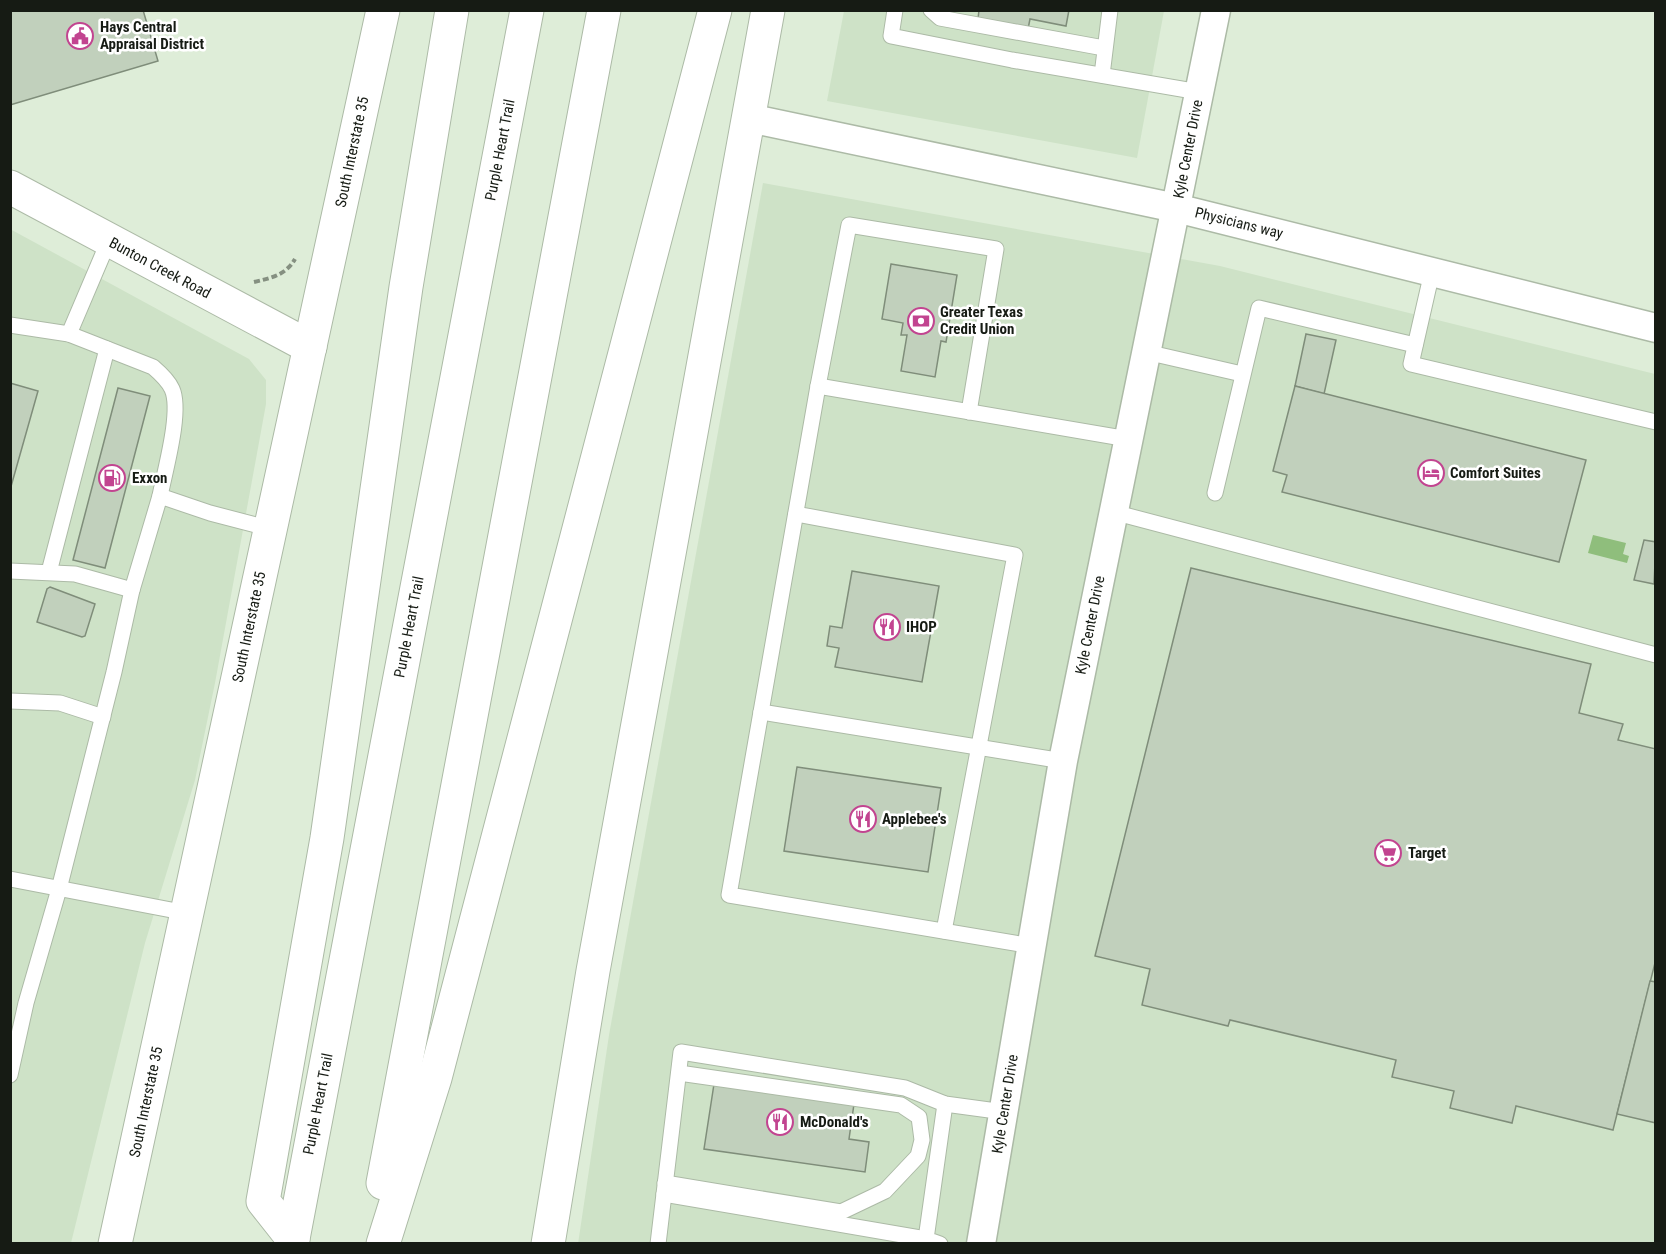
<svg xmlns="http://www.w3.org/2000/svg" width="1666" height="1254" viewBox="0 0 1666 1254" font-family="'Roboto Condensed',sans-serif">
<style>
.built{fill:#cee2c7}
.water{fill:#8fbe7c}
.building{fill:#c1d0bc;stroke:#7f8d7a;stroke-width:1.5}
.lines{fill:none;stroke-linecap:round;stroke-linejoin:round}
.service-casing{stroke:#acbaa6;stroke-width:17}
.minor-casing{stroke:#acbaa6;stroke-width:31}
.tertiary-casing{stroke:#acbaa6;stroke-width:35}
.secondary-casing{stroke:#acbaa6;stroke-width:35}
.motorway-casing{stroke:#acbaa6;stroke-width:35}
.path{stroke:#859081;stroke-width:4;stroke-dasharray:6 3;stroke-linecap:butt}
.service{stroke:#fff;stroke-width:15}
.minor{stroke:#fff;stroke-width:28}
.tertiary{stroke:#fff;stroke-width:33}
.secondary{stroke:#fff;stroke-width:33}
.motorway{stroke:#fff;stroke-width:33}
.labels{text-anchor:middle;stroke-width:5;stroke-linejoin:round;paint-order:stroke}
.poi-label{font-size:15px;font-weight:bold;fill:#161b14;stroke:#fff;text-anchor:start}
.street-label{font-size:15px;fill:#161b14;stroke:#fff}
</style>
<rect width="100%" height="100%" fill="#deedd8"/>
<g class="built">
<path d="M844,11H1164L1137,158L827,101Z"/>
<path d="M763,183L1220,266L1655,374V1243L578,1244L609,1035Z"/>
<path d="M10,229L249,359L266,380V404L215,683L195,780L145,943L71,1243H11Z"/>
</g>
<path class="water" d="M1593,535L1626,543L1623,554L1629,556L1627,563L1588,553Z"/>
<g class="building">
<path d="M10,10H143L158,61L10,105Z"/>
<path d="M979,10H1069L1066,26L1030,19L1028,29L978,19Z"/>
<path d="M891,264L957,275L946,342L941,341L935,377L901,371L907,335H901L903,323L882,319Z"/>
<path d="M1306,334L1336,340L1324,394L1295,386Z"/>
<path d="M10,383L38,391L10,490Z"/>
<path d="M1295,386L1586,460L1559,562L1282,492L1287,475L1273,471Z"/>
<path d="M118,388L150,396L105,568L73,560Z"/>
<path d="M1644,540L1656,542L1654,584L1634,580Z"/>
<path d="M1191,568L1591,664L1579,713L1623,724L1618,740L1656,749V959L1613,1130L1516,1106L1512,1123L1450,1108L1454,1091L1392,1077L1396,1060L1230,1020L1228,1026L1142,1005L1150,969L1095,956Z"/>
<path d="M852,571L939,586L922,682L835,667L839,648L827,646L830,626L842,628Z"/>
<path d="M50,587L95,604L85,636L82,637L37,622L47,589Z"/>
<path d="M797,767L941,788L928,872L784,851Z"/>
<path d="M1650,981L1656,982V1123L1617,1114Z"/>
<path d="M714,1084L854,1104L849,1139L869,1142L865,1172L704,1149Z"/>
</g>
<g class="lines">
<defs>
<g id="service">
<path d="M895,10L891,36L1012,60L1199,92"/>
<path d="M931,10L940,18L1104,48"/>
<path d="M1102,75L1110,10"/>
<path d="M1432,272L1411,364L1656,422"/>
<path d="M10,325L69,334L153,367C160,373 168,380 172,389C182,411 165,470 160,496"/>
<path d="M69,334L109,240"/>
<path d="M1146,352L1242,374"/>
<path d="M818,386L849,225L996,249L969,412"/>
<path d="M1215,493L1259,308L1415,345"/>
<path d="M1113,512L1656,655"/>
<path d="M796,514L1015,555L944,931"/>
<path d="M10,571L75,574L132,590L160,496L210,513L271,529"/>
<path d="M49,572L107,349"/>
<path d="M10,701L60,703L103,717"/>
<path d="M761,712L1063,761"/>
<path d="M10,879L187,913"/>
<path d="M1032,946L729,895L818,386L1128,439"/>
<path d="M10,1075L26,1003L59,889L114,672L132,590"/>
<path d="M665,1183L841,1212L885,1191L918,1156L922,1140L919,1117L901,1105L679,1073"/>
<path d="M664,1194L926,1239"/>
<path d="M658,1244L681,1052L905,1088L945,1104L1004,1112"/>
<path d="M940,1244L926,1239L945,1104"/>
</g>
<g id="minor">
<path d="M749,118L1176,208L1656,328"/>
<path d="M981,1244L1063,761L1216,10"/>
</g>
<path id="tertiary" d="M10,187L310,347"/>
<g id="secondary">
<path d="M115,1244L383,10"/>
<path d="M548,1244L593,971L768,10"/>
</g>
<g id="motorway">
<path d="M383,1183L604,10"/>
<path d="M293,1239L263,1201L327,838L406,287L452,10"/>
<path d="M292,1244L527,10"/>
<path d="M383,1244L435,1078L715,10"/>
</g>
</defs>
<use href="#service" class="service-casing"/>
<use href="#minor" class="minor-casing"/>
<use href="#tertiary" class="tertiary-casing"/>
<use href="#secondary" class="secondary-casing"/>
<use href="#motorway" class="motorway-casing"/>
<path class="path" d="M254,282C271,278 286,275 295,259"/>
<use href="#service" class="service"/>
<use href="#minor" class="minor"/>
<use href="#tertiary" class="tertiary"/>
<use href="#secondary" class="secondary"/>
<use href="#motorway" class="motorway"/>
</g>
<defs>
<symbol id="civic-ring" viewBox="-11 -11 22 22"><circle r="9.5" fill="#fff" stroke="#c24490" stroke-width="1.5"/><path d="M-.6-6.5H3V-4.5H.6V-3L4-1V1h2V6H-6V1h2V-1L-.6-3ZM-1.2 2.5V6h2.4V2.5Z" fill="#c24490"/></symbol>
<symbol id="bank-ring" viewBox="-11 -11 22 22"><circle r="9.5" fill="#fff" stroke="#c24490" stroke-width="1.5"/><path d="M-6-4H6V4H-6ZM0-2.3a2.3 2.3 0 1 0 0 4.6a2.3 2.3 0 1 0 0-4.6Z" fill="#c24490"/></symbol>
<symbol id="hotel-ring" viewBox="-11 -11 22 22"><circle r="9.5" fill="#fff" stroke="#c24490" stroke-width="1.5"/><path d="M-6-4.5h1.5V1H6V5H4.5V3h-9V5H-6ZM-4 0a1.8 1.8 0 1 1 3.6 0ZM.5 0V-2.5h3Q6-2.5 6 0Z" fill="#c24490"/></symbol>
<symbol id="fuel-ring" viewBox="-11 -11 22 22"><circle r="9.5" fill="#fff" stroke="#c24490" stroke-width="1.5"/><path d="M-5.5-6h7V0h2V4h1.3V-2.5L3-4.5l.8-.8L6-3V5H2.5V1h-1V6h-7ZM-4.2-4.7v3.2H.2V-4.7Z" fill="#c24490"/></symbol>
<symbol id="restaurant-ring" viewBox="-11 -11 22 22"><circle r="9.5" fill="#fff" stroke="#c24490" stroke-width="1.5"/><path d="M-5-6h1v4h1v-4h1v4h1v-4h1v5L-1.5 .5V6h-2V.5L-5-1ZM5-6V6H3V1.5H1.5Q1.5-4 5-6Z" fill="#c24490"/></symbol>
<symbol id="supermarket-ring" viewBox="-11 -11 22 22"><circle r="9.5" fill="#fff" stroke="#c24490" stroke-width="1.5"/><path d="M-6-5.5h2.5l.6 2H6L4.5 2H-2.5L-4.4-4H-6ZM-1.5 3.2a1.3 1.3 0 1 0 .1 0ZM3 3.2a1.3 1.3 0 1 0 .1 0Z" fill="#c24490"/></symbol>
</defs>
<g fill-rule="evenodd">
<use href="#civic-ring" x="65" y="21" width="30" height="30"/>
<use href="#bank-ring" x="906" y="306" width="30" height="30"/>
<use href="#hotel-ring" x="1416" y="458" width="30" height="30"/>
<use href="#fuel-ring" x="97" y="463" width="30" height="30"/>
<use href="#restaurant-ring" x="872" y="612" width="30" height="30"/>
<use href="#restaurant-ring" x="848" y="804" width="30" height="30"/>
<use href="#supermarket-ring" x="1373" y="838" width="30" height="30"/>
<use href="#restaurant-ring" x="765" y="1107" width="30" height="30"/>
</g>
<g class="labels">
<g class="poi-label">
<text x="100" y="32">Hays Central<tspan x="100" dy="17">Appraisal District</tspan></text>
<text x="940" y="317">Greater Texas<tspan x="940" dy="17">Credit Union</tspan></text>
<text x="1450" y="478">Comfort Suites</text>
<text x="132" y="483">Exxon</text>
<text x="906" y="632">IHOP</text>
<text x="882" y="824">Applebee's</text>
<text x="1408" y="858">Target</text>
<text x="800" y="1127">McDonald's</text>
</g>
<g class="street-label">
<text transform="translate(1188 149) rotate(-79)" y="5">Kyle Center Drive</text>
<text transform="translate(500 150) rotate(-79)" y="5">Purple Heart Trail</text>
<text transform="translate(352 152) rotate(-78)" y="5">South Interstate 35</text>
<text transform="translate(1239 223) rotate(14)" y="5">Physicians way</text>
<text transform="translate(160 268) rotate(28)" y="5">Bunton Creek Road</text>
<text transform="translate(1090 625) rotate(-79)" y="5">Kyle Center Drive</text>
<text transform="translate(249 627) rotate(-78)" y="5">South Interstate 35</text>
<text transform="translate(409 627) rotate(-79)" y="5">Purple Heart Trail</text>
<text transform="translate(146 1102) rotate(-78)" y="5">South Interstate 35</text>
<text transform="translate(318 1104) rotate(-79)" y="5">Purple Heart Trail</text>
<text transform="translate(1005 1104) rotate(-81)" y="5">Kyle Center Drive</text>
</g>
</g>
<rect width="1666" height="1254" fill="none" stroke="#161b14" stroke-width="24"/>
</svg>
